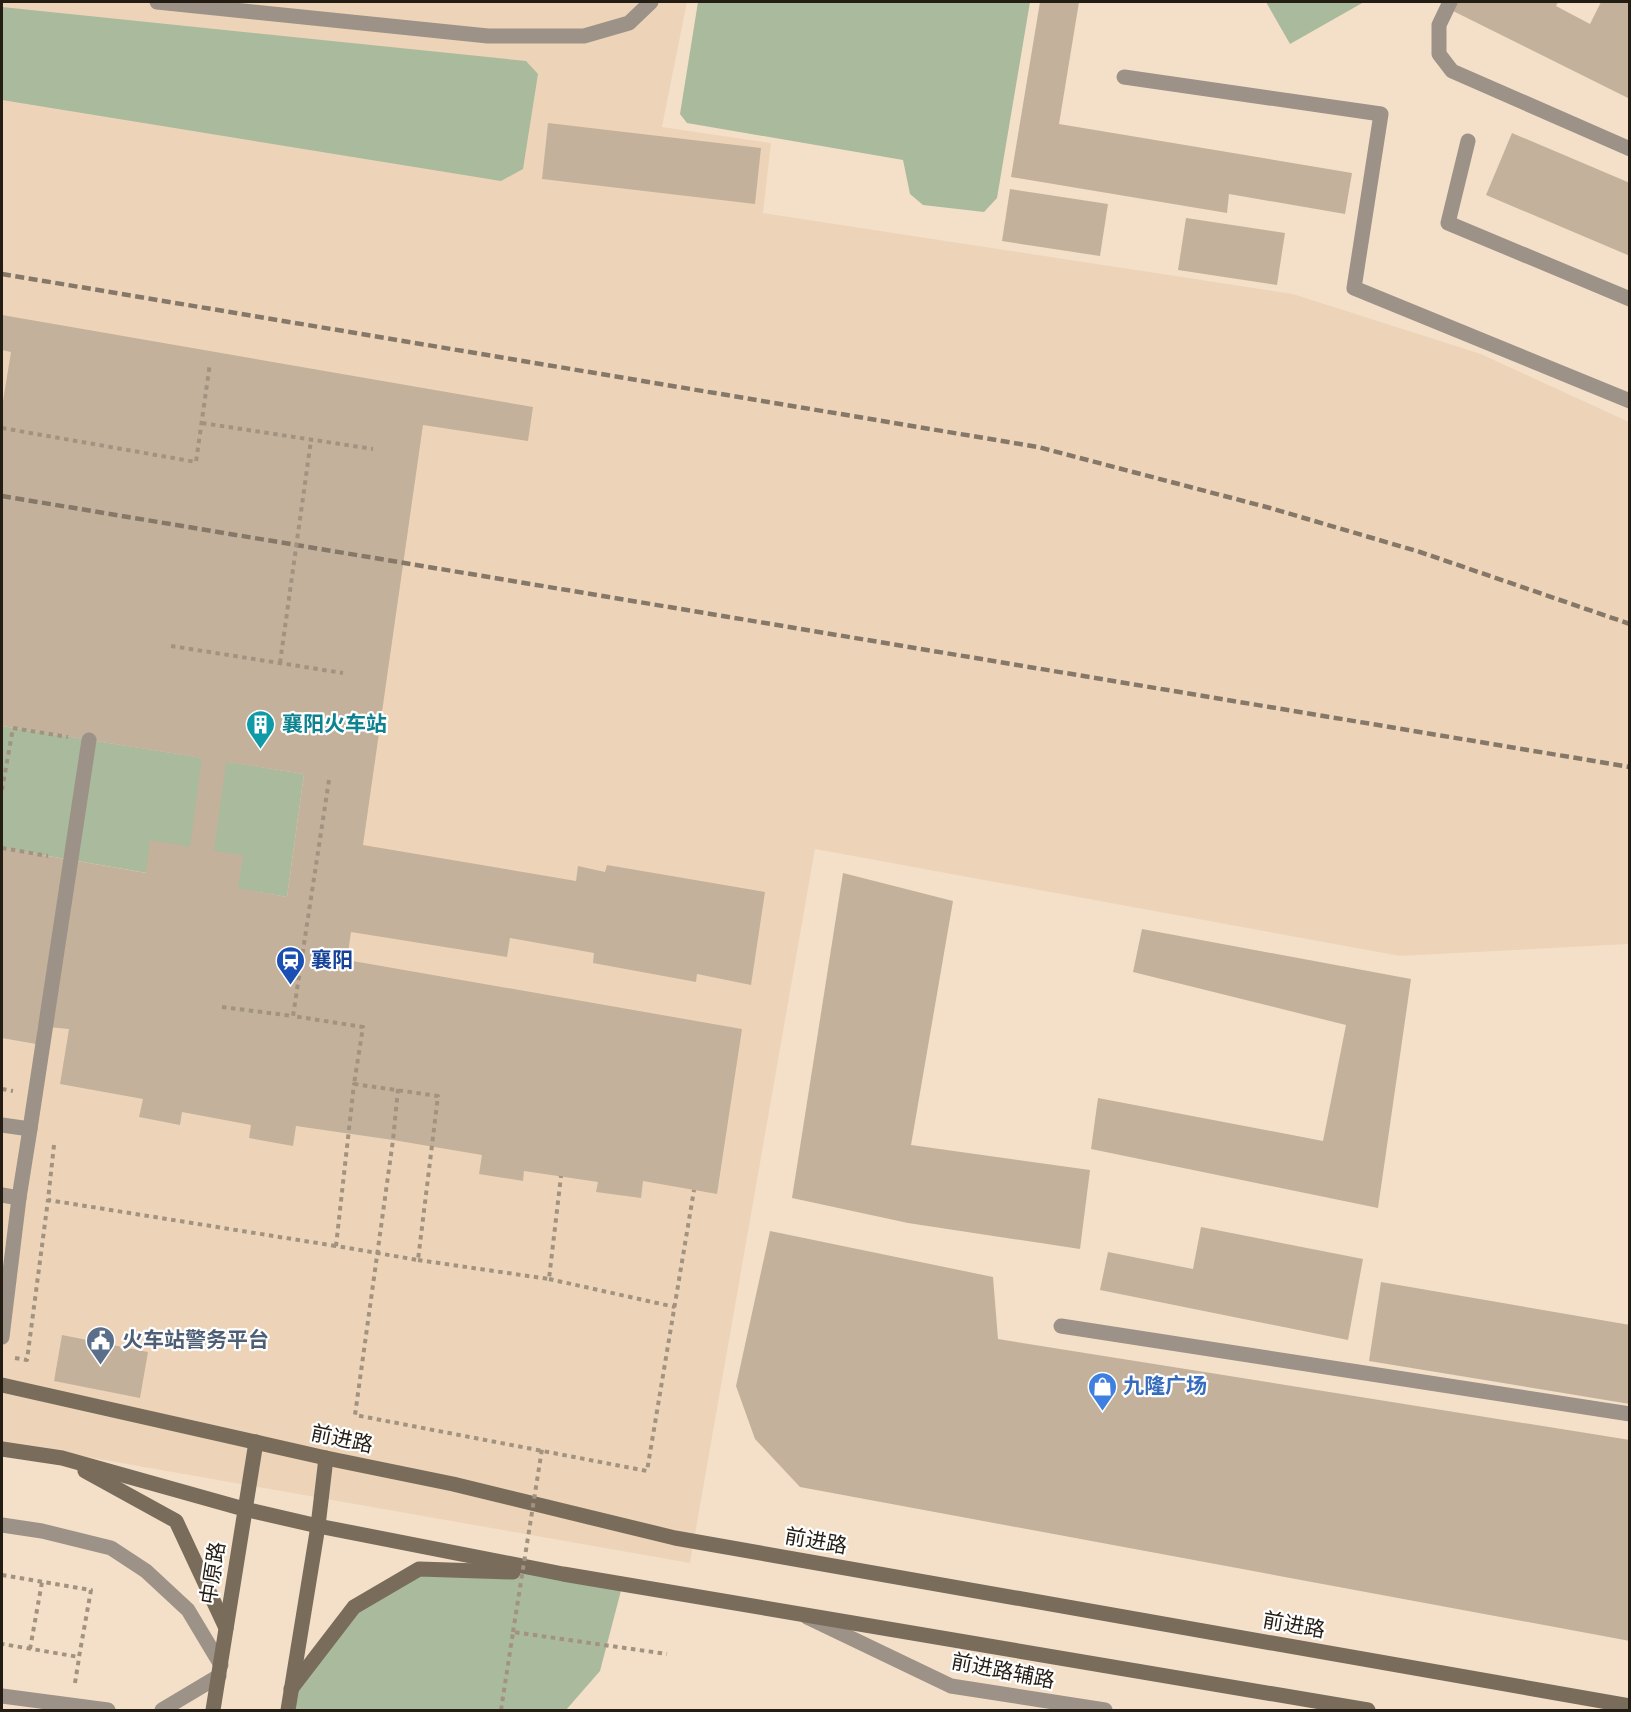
<svg xmlns="http://www.w3.org/2000/svg" width="1631" height="1712" viewBox="0 0 1631 1712" font-family="Poppins,'Noto Sans SC',sans-serif">
<style>
.built{fill:#edd4b8}
.green{fill:#aaba9d}
.building{fill:#c4b19b;fill-rule:evenodd}
.lines{fill:none;stroke-linecap:round;stroke-linejoin:round}
.path{stroke:#a29381;stroke-width:4;stroke-dasharray:4.5 4.5;stroke-linecap:butt}
.service{stroke:#9c9287;stroke-width:15}
.minor{stroke:#9c9287;stroke-width:15}
.tertiary{stroke:#9c9287;stroke-width:15}
.secondary{stroke:#796c5b;stroke-width:15}
.rail{stroke:#857868;stroke-width:4.5;stroke-dasharray:9 4.5;stroke-linecap:butt}
.path-bridge{stroke:#a29381;stroke-width:4;stroke-dasharray:4.5 4.5;stroke-linecap:butt}
.labels{text-anchor:middle;stroke-width:4.5;stroke-linejoin:round;paint-order:stroke}
.culture-label{font-size:21px;font-weight:bold;fill:#0d838f;stroke:#fff;text-anchor:start}
.transit-label{font-size:21px;font-weight:bold;fill:#164399;stroke:#fff;text-anchor:start}
.service-label{font-size:21px;font-weight:bold;fill:#4e5e75;stroke:#fff;text-anchor:start}
.shop-label{font-size:21px;font-weight:bold;fill:#366cbe;stroke:#fff;text-anchor:start}
.street-label{font-size:21px;fill:#241d14;stroke:#fff}
</style>
<rect width="100%" height="100%" fill="#f4e0c9"/>
<path class="built" d="M2,2H687L662,127L771,143L763,213L1293,294L1481,354L1629,422V944L1400,956L815,849L690,1563L2,1442Z"/>
<g class="green">
<path d="M698,2H1030L997,198L984,212L923,205L910,194L903,160L687,123L680,114Z"/>
<path d="M1266,2H1364L1290,44Z"/>
<path d="M2,7L526,61L538,74L523,169L501,181L2,100Z"/>
<path d="M2,726L304,774L287,897L2,848Z"/>
<path d="M419,1569L563,1574L623,1583L600,1671L566,1710H288L291,1689L354,1607Z"/>
</g>
<g class="building">
<path d="M1040,2H1079L1059,124L1352,173L1345,214L1229,194L1227,213L1011,177Z"/>
<path d="M1456,2H1558L1556,6L1590,24L1601,2H1630V99L1451,10Z"/>
<path d="M548,123L761,148L755,204L542,179Z"/>
<path d="M1512,133L1630,183V256L1486,195Z"/>
<path d="M1010,189L1108,204L1100,256L1002,241Z"/>
<path d="M1186,218L1285,233L1277,285L1178,270Z"/>
<path d="M2,315L533,407L528,441L423,425L363,845L576,881L578,866L605,872L607,865L765,892L751,985L697,974L696,982L593,963L594,953L510,938L507,957L351,932L347,960L742,1029L717,1194L643,1181L641,1198L596,1192L598,1182L524,1171L523,1181L479,1174L482,1155L393,1140L296,1126L293,1146L249,1138L251,1125L182,1112L180,1125L139,1117L143,1099L60,1084L69,1029L38,1026L36,1044L2,1038V848L146,873L150,840L190,847L202,758L2,726V407L11,352L2,350ZM226,762L304,774L287,897L238,888L243,855L214,851Z"/>
<path d="M843,873L953,901L911,1145L1090,1170L1080,1249L908,1223L792,1198Z"/>
<path d="M1142,929L1411,979L1378,1208L1091,1149L1098,1098L1323,1141L1346,1025L1133,972Z"/>
<path d="M1201,1227L1363,1259L1348,1340L1100,1290L1108,1252L1193,1269Z"/>
<path d="M770,1231L993,1277L998,1339L1630,1440V1641L800,1487L755,1439L736,1386Z"/>
<path d="M1381,1282L1630,1325V1404L1369,1361Z"/>
<path d="M62,1335L148,1352L140,1398L54,1381Z"/>
</g>
<g class="lines">
<g class="path">
<path d="M202,423L373,449"/>
<path d="M2,428L196,462L210,363"/>
<path d="M171,646L343,673"/>
<path d="M329,780L293,1016L363,1027L354,1084"/>
<path d="M2,790L13,728L68,737"/>
<path d="M2,848L48,856"/>
<path d="M222,1007L293,1016"/>
<path d="M354,1084L438,1096L418,1260L336,1246Z"/>
<path d="M2,1089L13,1091"/>
<path d="M398,1089L393,1140L355,1415L647,1471L694,1190"/>
<path d="M54,1145L48,1200L336,1246"/>
<path d="M418,1260L549,1279L561,1176"/>
<path d="M549,1279L675,1307"/>
<path d="M15,1358L27,1360L48,1200"/>
<path d="M2,1575L91,1590L79,1657L2,1644"/>
<path d="M30,1649L42,1582"/>
<path d="M75,1683L79,1658"/>
<path d="M501,1710L513,1632L667,1654"/>
</g>
<g class="service">
<path d="M157,2L488,36H584L629,23L651,2"/>
<path d="M1450,2L1439,25V54L1452,71L1630,149"/>
<path d="M1468,141L1448,223L1630,299"/>
<path d="M2,1125L30,1129L19,1198L2,1337"/>
<path d="M30,1129L89,740"/>
<path d="M2,1195L19,1198"/>
<path d="M1061,1326L1630,1414"/>
<path d="M2,1525L42,1531L111,1548L146,1571L188,1610L221,1665"/>
<path d="M2,1696L108,1710"/>
<path d="M162,1710L219,1676"/>
</g>
<path class="minor" d="M1124,77L1381,114L1354,288L1630,401"/>
<path class="tertiary" d="M807,1617L951,1686L1105,1710"/>
<g class="secondary">
<path d="M2,1385L326,1458L453,1484L675,1538L1630,1706"/>
<path d="M2,1449L62,1458L244,1509L318,1526L563,1574L1368,1710"/>
<path d="M85,1471L176,1521L226,1628"/>
<path d="M291,1689L354,1607L419,1569L513,1572"/>
<path d="M213,1710L256,1442"/>
<path d="M288,1710L318,1526L326,1458"/>
</g>
<g class="rail">
<path d="M2,274L1038,447L1270,508L1420,552L1630,624"/>
<path d="M2,496L1630,767"/>
</g>
<g class="path-bridge">
<path d="M280,663L311,440"/>
<path d="M513,1632L542,1449"/>
</g>
</g>
<defs>
<symbol id="building-pin" viewBox="-11 -11 22 30"><path d="M0 17L-7.5 6A9.5 9.5 0 1 1 7.5 6Z" fill="#0f9aa8" stroke="#fff"/><path d="M-4-6H4V6H1V3H-1V6H-4ZM-2.5-4.3h1.7v1.8h-1.7ZM.8-4.3h1.7v1.8H.8ZM-2.5-1h1.7V.8h-1.7ZM.8-1h1.7V.8H.8Z" fill="#fff"/></symbol>
<symbol id="station-pin" viewBox="-11 -11 22 30"><path d="M0 17L-7.5 6A9.5 9.5 0 1 1 7.5 6Z" fill="#1a4fb4" stroke="#fff"/><path d="M-3-6H3Q5-6 5-4V2Q5 4 3 4L4.5 6H3L1.5 4h-3L-3 6H-4.5L-3 4Q-5 4-5 2V-4Q-5-6-3-6ZM-3.5-4v3h7v-3ZM-3.5 1v1.5H-2V1ZM2 1v1.5H3.5V1Z" fill="#fff"/></symbol>
<symbol id="civic-pin" viewBox="-11 -11 22 30"><path d="M0 17L-7.5 6A9.5 9.5 0 1 1 7.5 6Z" fill="#5c6f8a" stroke="#fff"/><path d="M-.6-6.5H3V-4.5H.6V-3L4-1V1h2V6H-6V1h2V-1L-.6-3ZM-1.2 2.5V6h2.4V2.5Z" fill="#fff"/></symbol>
<symbol id="shop-pin" viewBox="-11 -11 22 30"><path d="M0 17L-7.5 6A9.5 9.5 0 1 1 7.5 6Z" fill="#3f7fe0" stroke="#fff"/><path d="M-5-2.5h2.3a2.7 3.5 0 0 1 5.4 0H5L5.5 6h-11ZM-1.5-2.5h3a1.5 2.3 0 0 0-3 0Z" fill="#fff"/></symbol>
</defs>
<g fill-rule="evenodd">
<use href="#building-pin" x="244" y="708" width="33" height="45"/>
<use href="#station-pin" x="274" y="944" width="33" height="45"/>
<use href="#civic-pin" x="84" y="1324" width="33" height="45"/>
<use href="#shop-pin" x="1086" y="1370" width="33" height="45"/>
</g>
<g class="labels">
<g class="culture-label">
<text x="282" y="731">襄阳火车站</text>
</g>
<g class="transit-label">
<text x="311" y="967">襄阳</text>
</g>
<g class="service-label">
<text x="122" y="1347">火车站警务平台</text>
</g>
<g class="shop-label">
<text x="1123" y="1393">九隆广场</text>
</g>
<g class="street-label">
<text transform="translate(342 1439) rotate(12)" y="7">前进路</text>
<text transform="translate(816 1541) rotate(10)" y="7">前进路</text>
<text transform="translate(213 1573) rotate(-81)" y="7">中原路</text>
<text transform="translate(1294 1625) rotate(10)" y="7">前进路</text>
<text transform="translate(1003 1671) rotate(11)" y="7">前进路辅路</text>
</g>
</g>
<rect width="1631" height="1712" fill="none" stroke="#241d14" stroke-width="6"/>
</svg>
